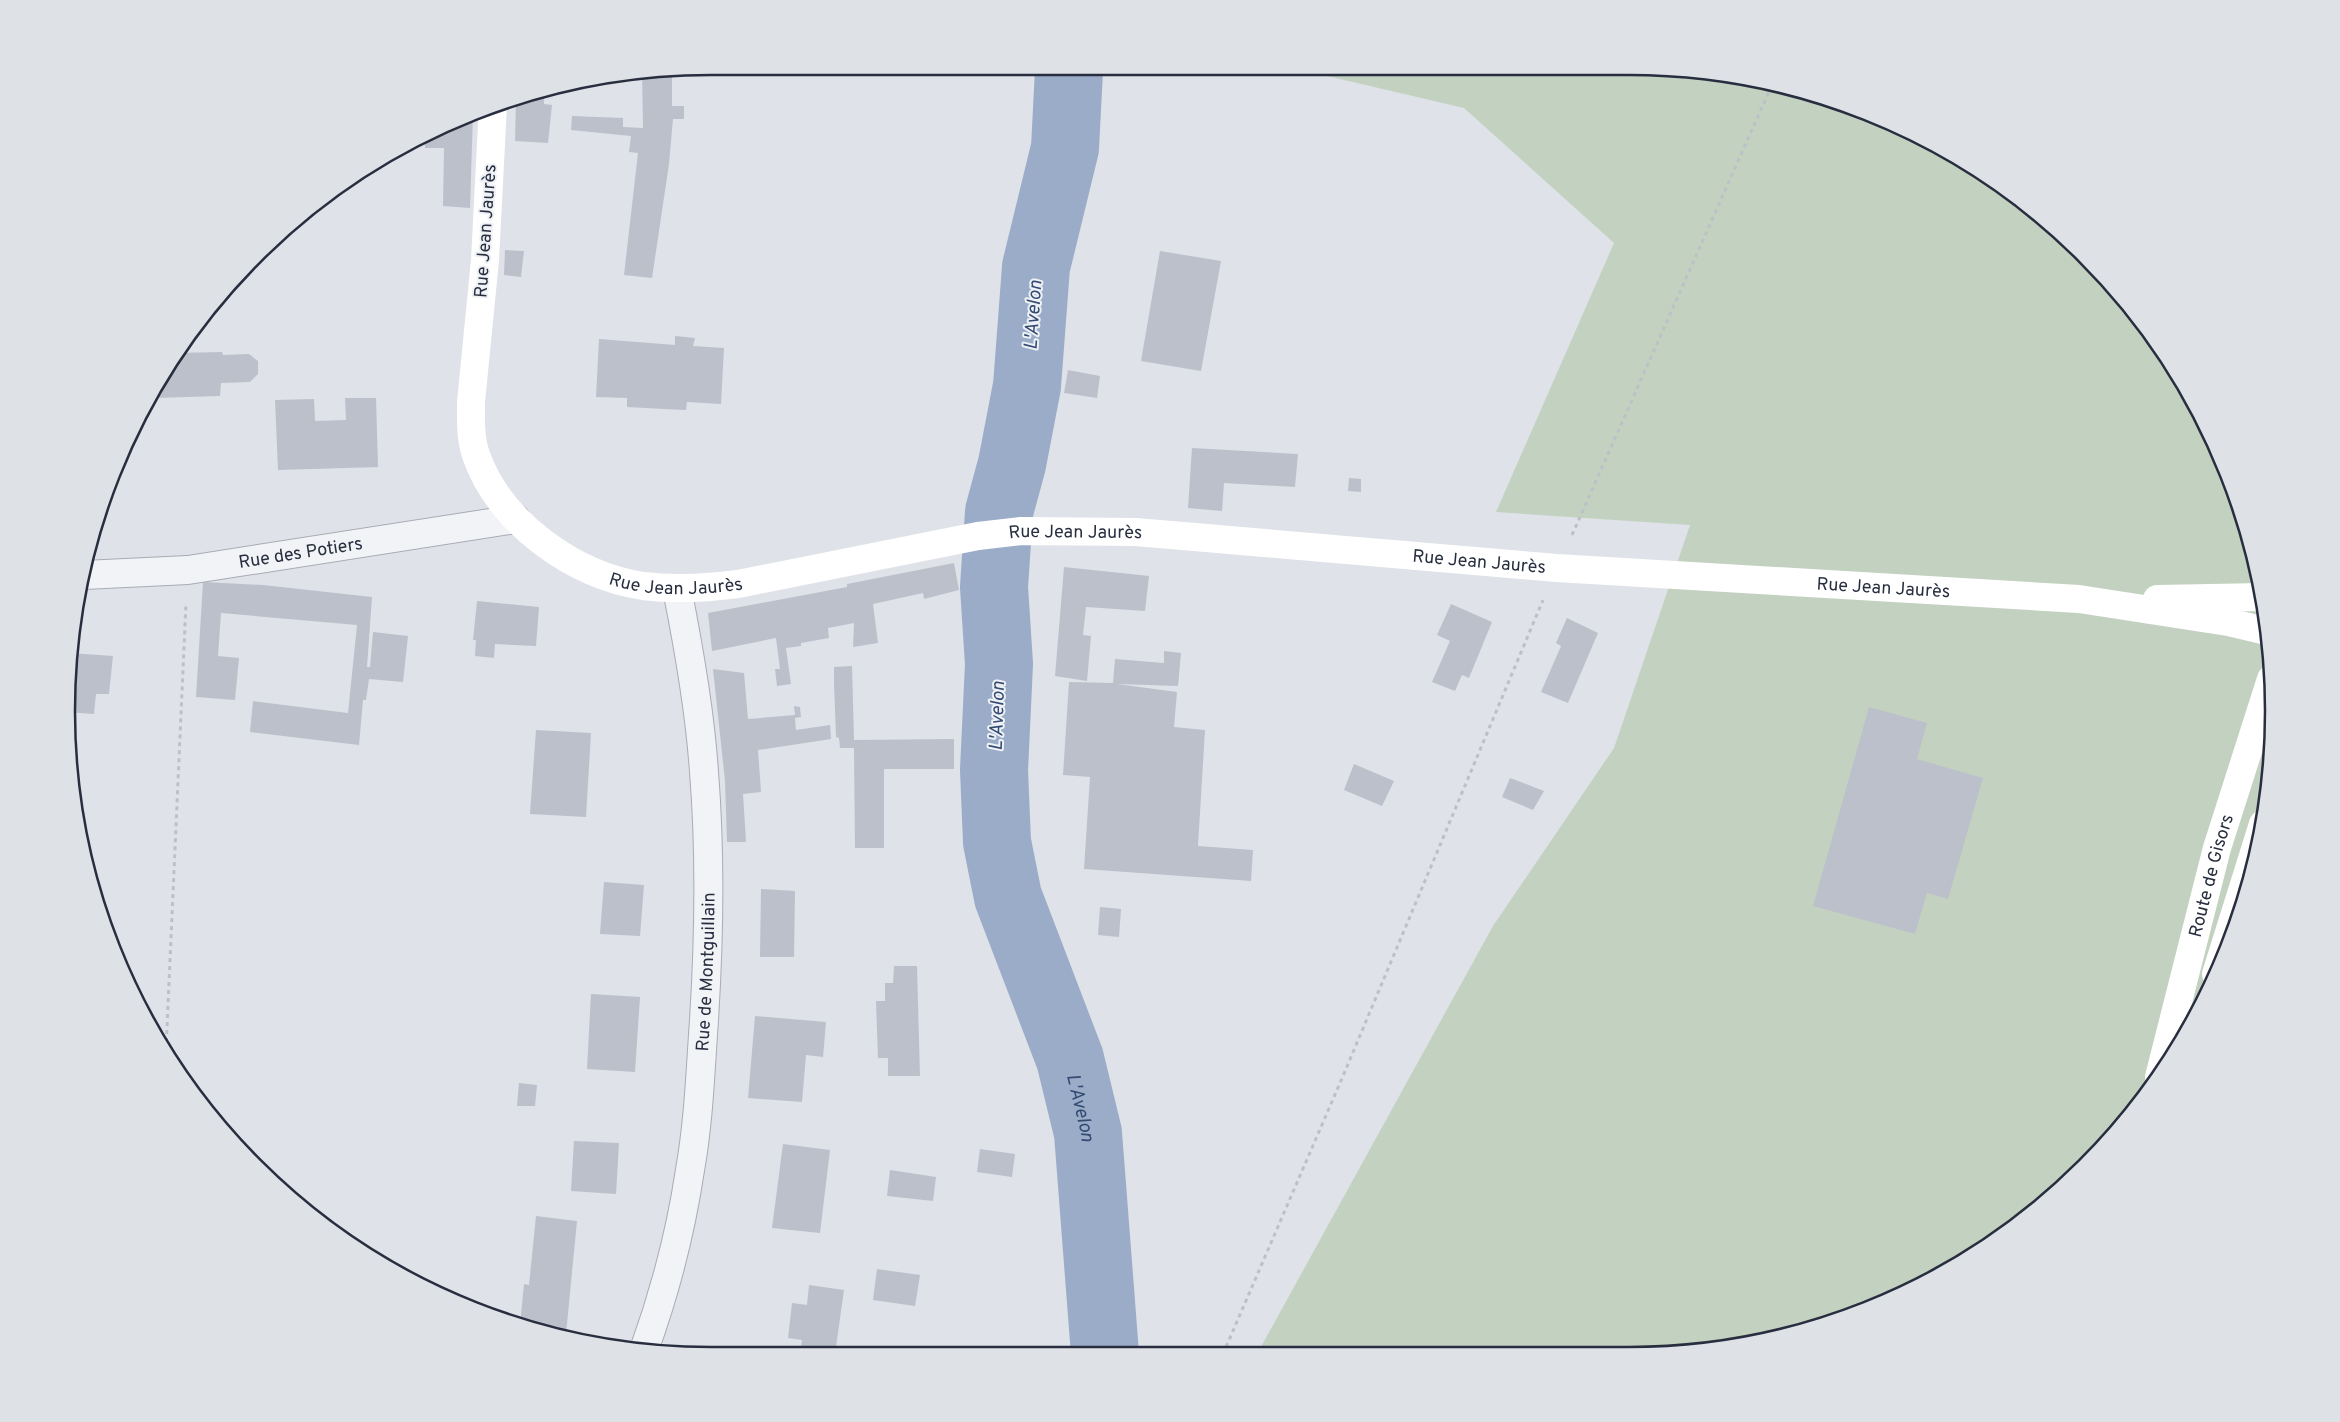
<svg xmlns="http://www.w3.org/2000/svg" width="2340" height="1422" viewBox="0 0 2340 1422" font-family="Overpass,sans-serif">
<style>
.green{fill:#c3d2c0}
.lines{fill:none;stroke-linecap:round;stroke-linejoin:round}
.river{stroke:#9aacc8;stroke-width:68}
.building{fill:#bcc0cb}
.street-casing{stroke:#a8acb5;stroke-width:30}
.path{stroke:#bdc0c6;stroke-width:3;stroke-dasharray:4 4;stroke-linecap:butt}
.street{stroke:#f1f3f6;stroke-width:28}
.secondary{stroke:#fff;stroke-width:28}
.labels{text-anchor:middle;stroke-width:4;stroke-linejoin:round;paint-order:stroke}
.street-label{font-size:18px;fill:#282e3f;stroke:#eef1f5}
.water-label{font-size:19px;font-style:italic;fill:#334a72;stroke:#eef1f5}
.rim{fill:none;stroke:#282e3f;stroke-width:2.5}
</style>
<rect width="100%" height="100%" fill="#dfe2e8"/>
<path class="green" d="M1671,68L1837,101L1987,175L2085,255L2165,353L2225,465L2261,585L2274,711L2261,837L2225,958L2165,1069L2054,1196L1951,1270L1836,1322L1671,1354H1257L1493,926L1614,748L1690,525L1496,512L1614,243L1464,108L1297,69Z"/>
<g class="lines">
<path class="river" id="s1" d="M1069,70L1065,148L1036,267L1027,386L1012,464L999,512L994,587L999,664L994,770L997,842L1008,897L1070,1059L1088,1133L1105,1354"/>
</g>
<g class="building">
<path d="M642,72H672V106H684V119H673L669,164L652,278L624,275L638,153L629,152L631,136L571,130L572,116L623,118V127L643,128Z"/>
<path d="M544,91V104L552,105L548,143L515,141L516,98Z"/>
<path d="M473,113L470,208L443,206L444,148H425V133Z"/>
<path d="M505,250L524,251L521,277L504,275Z"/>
<path d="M1160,251L1221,261L1201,371L1141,361Z"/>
<path d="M675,336L695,338L693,346L724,348L721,404L687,402L686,410L664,409L627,407V398L596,397L599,339L675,345Z"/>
<path d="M222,352L223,355L249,354L258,361V374L250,382L221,383L220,396L153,398L175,353Z"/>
<path d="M1068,370L1100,376L1097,398L1064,393Z"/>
<path d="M345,398H376L378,467L278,470L275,400L314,399L315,421L346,420Z"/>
<path d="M1192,448L1298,454L1295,487L1224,483L1222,511L1188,508Z"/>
<path d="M1349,478L1361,479V492L1348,491Z"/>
<path d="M954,563L959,590L924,599L923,593L873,604L878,643L853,647L854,623L828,628L829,638L801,643V646L786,648L791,684L777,686L775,669H780L776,638L712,651L708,613L847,587V584Z"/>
<path d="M1064,567L1149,576L1145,611L1086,607L1083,635L1091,636L1087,681L1055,676Z"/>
<path d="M203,582L263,585L372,597L367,667H370L373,632L408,636L403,682L369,679L366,700H363L359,745L250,732L253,701L348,713L357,625L221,613L218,656L239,658L235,700L196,697Z"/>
<path d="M477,601L539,607L536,646L495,644L494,658L475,656L476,640H473Z"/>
<path d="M1451,604L1492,622L1469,678L1462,675L1455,691L1432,682L1450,641L1437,635Z"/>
<path d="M1567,618L1598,633L1568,703L1541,692L1561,646L1556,643Z"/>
<path d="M1164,651L1181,653L1178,686L1117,684L1177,692L1174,727L1205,730L1198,846L1253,850L1251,881L1084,869L1090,777L1063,775L1069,682L1113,683L1115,659L1164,663Z"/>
<path d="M70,653L113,656L109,694H96L94,714L66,712Z"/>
<path d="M852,666L854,740L954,739V769H884V848H855L854,748H840L839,738L836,737L834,684V667Z"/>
<path d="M713,669L744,673L748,719L795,715L794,706L800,707L801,717L795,718L796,730L830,725L831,739L758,750L761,792L743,794L746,842H727L725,781Z"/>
<path d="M1869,707L1927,723L1917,759L1983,778L1948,899L1927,893L1915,934L1813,906Z"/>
<path d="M536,730L591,733L586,817L530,814Z"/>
<path d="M1354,764L1394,781L1382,806L1344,790Z"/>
<path d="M1510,778L1544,791L1533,810L1502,797Z"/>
<path d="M604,882L644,885L640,936L600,934Z"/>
<path d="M761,889L795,891L794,957H760Z"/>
<path d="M1100,907L1121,909L1119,937L1098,935Z"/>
<path d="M894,966H917L920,1076H888V1058H878L876,1001H885V983H893Z"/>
<path d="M591,994L640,997L635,1072L587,1069Z"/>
<path d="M755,1016L826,1022L823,1057L806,1055L802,1102L748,1098Z"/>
<path d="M519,1083L537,1085L535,1106H517Z"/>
<path d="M574,1141L619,1143L616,1194L571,1191Z"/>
<path d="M783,1144L830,1150L820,1233L772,1228Z"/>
<path d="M980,1149L1015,1154L1012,1177L977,1172Z"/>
<path d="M890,1170L936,1177L933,1201L887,1196Z"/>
<path d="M536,1216L577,1221L566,1334L520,1325L524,1284L529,1285Z"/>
<path d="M877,1269L920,1275L915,1306L873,1300Z"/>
<path d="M809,1285L844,1290L835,1354H800L802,1340L788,1338L792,1303L807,1305Z"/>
</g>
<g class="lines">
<defs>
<g id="street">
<path id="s2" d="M84,575L188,570L516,519"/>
<path id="s3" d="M644,1350C665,1292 681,1230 690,1170C698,1125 700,1080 703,1035C709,948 711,859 704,772C700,711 689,649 677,589"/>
</g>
</defs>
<use href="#street" class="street-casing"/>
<g class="path">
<path d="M1572,535L1771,87"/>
<path d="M166,1050L186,603"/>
<path d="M1223,1354L1343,1076L1543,600"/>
</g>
<use href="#street" class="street"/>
<g class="secondary">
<path id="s4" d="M493,105L485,260L471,402C471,420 470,438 476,455C500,523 573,575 643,586C675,590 707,588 738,584L978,536L1021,531L1136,532L1557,568L2079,599L2228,622L2266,631"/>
<path d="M2157,599L2263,597"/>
<path d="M2216,974L2263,824"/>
<path id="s5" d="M2159,1077L2217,848L2271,679"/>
</g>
</g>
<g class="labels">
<g class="street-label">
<text transform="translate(485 231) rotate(-86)" y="6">Rue Jean Jaurès</text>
<text dy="6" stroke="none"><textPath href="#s4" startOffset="1011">Rue Jean Jaurès</textPath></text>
<text dy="6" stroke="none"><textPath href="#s2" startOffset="218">Rue des Potiers</textPath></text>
<text dy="6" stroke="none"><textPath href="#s4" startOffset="1416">Rue Jean Jaurès</textPath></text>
<text dy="6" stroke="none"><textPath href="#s4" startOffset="606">Rue Jean Jaurès</textPath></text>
<text dy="6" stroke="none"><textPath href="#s4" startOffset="1821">Rue Jean Jaurès</textPath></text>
<text dy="6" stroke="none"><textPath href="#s5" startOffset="208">Route de Gisors</textPath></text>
<text dy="6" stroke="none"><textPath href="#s3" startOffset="385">Rue de Montguillain</textPath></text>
</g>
<g class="water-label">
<text transform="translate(1032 315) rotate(-86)" y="7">L'Avelon</text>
<text transform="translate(996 716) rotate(-88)" y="7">L'Avelon</text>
<text dy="7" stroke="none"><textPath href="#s1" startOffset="1059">L'Avelon</textPath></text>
</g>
</g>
<path d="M0 0H2340V1422H0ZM711 75H1629A636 636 0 0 1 2265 711V711A636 636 0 0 1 1629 1347H711A636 636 0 0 1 75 711V711A636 636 0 0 1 711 75Z" fill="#dee1e6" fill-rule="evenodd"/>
<path class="rim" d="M711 75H1629A636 636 0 0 1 2265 711V711A636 636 0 0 1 1629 1347H711A636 636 0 0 1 75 711V711A636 636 0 0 1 711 75Z"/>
</svg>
